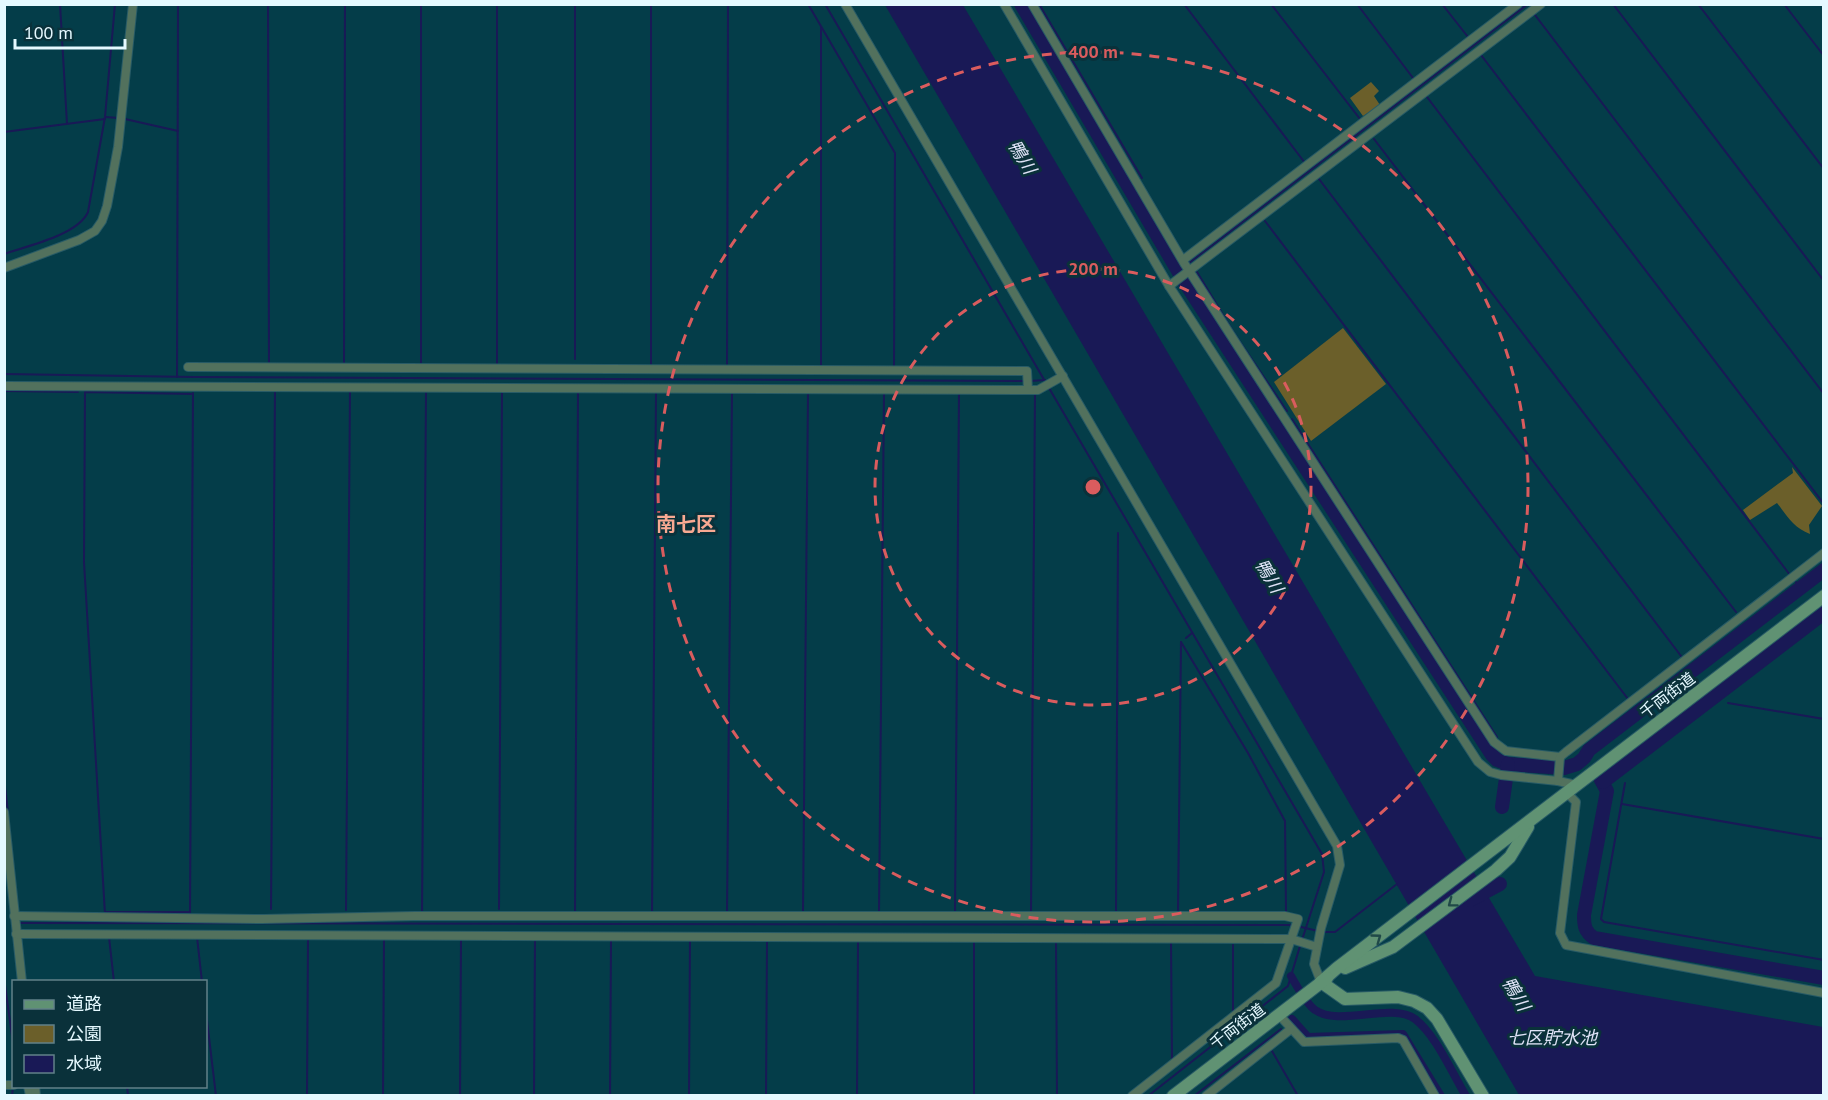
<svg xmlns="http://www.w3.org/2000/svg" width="1828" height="1100" viewBox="0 0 1828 1100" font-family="'PT Sans','Noto Sans JP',sans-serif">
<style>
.green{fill:#6b5f2a}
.water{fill:#191956}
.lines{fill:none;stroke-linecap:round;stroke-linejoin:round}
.stream{stroke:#191956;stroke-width:2}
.canal{stroke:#191956;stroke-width:8}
.river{stroke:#191956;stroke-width:14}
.street-casing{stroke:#285b66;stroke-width:10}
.secondary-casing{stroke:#285b66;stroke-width:14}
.street{stroke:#52715d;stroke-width:8}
.secondary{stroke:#609273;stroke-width:12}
.oneway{stroke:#204948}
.ring{fill:none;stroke:#da5c5e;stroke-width:3;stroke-dasharray:10 8}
.labels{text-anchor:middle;stroke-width:6;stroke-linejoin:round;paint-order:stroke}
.street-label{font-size:16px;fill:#e5f9ff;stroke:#0a313a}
.water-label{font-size:18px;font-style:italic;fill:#dfe3f7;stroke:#0a313a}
.quarter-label{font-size:20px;font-weight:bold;fill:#f8a992;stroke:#0a313a}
.centre{fill:#da5c5e;stroke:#0a313a;stroke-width:3}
.ring-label{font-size:18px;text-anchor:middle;font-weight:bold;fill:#da5c5e;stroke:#0a313a;stroke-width:6;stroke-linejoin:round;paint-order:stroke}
</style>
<rect width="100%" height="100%" fill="#043d49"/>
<g class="green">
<path d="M1371,82L1379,91L1374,96L1380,105L1363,116L1350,98Z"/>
<path d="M1343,328L1386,384L1311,441L1274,382Z"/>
<path d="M1792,467L1822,506L1809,525L1810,534C1794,528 1787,516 1777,503L1750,520L1743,510L1793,473Z"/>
</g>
<path class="water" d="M885,5H963L1535,976L1823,1027V1095H1519Z"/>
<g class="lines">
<g class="stream">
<path d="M60,4L67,124"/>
<path d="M268,4L269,365"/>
<path d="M421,4V365"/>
<path d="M497,4V364"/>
<path d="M575,4V359"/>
<path d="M651,4V366"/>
<path d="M808,4L895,153L894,368"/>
<path d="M825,4L1046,383"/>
<path d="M1039,4L1142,178"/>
<path d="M1184,4L1305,163"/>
<path d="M1271,4L1360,119"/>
<path d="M1357,4L1413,78"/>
<path d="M1442,4L1468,37"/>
<path d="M1613,4L1824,281"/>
<path d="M1698,4L1824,169"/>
<path d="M1784,4L1824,56"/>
<path d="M1535,15L1824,394"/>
<path d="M1481,55L1824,504"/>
<path d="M1427,97L1790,575"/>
<path d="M105,117L119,118"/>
<path d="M125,119L178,131"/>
<path d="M4,132L105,119"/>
<path d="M1374,139L1736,612"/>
<path d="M1319,179L1681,656"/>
<path d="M1265,221L1628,699"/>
<path d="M4,254C27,246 78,235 88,212L105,117L115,4"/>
<path d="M1189,263L1528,4"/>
<path d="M1178,271L1184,266"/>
<path d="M1197,272L1234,333L1287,411"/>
<path d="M727,364L728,4"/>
<path d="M344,365L345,4"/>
<path d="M821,367V28"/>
<path d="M4,374L193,377L1024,381"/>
<path d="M177,377L178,4"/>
<path d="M1030,381L1045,380"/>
<path d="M1049,388L1322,854L1324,872L1302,940"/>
<path d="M4,391L78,392"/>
<path d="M1292,419L1497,737"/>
<path d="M1796,582L1800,588"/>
<path d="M1745,626L1747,629"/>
<path d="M1186,638L1192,633"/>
<path d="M1181,642L1248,753L1285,821L1286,912"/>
<path d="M1690,667L1693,671"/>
<path d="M1719,693L1721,695"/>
<path d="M1728,703L1824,719"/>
<path d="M1636,709L1638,712"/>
<path d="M1507,758L1508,764"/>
<path d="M1617,771L1619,774"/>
<path d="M4,778L8,812"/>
<path d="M1625,783L1601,919L1604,922L1824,960"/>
<path d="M1622,804L1824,839"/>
<path d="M271,909L275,392"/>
<path d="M499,909L502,392"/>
<path d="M346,910L350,392"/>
<path d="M575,911L578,393"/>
<path d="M803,911L808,394"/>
<path d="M1116,911L1118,533"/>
<path d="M105,912H189"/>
<path d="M879,912L884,394"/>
<path d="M955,912L959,394"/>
<path d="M1031,912L1035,395"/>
<path d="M1178,912L1181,642"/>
<path d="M190,913L193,393"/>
<path d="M652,913L656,393"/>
<path d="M727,913L732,393"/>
<path d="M105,914L84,562L85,392L193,394"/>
<path d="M422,914L426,393"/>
<path d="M20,923L1290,925"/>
<path d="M1301,927L1318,931"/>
<path d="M1323,932H1335L1397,884"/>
<path d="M109,937L114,982"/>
<path d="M197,937L202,982"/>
<path d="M974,942V1096"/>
<path d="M1056,943L1057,1096"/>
<path d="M1171,943L1172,1060"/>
<path d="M4,978L14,1050"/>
<path d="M206,1012L216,1096"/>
<path d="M1233,1012V945"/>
<path d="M1272,1051L1298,1096"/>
<path d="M13,1081L14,1066"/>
<path d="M127,1086L128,1096"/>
<path d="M12,1096L13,1087"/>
<path d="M307,1096L308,938"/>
<path d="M383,1096L384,939"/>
<path d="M460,1096L461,940"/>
<path d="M534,1096L535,941"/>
<path d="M610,1096L611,941"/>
<path d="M689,1096L690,941"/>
<path d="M766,1096L767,942"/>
<path d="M857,1096L858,943"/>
<path d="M1148,1096L1288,986L1300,946"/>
<path d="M1194,1096L1281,1029"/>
</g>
<g class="canal">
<path d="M1291,976C1296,985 1308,1005 1315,1010C1340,1027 1391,1002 1415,1019C1436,1035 1452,1073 1466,1096"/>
<path d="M1291,1020L1292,1019L1308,1037L1403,1034L1441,1096"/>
</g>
<g class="river">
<path d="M1021,4L1184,281L1492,755L1497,760L1508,764L1564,768L1577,764L1584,758L1589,750L1824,570"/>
<path d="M1601,780L1607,791L1584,915C1584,926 1585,932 1594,938L1824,978"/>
<path d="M1603,782L1824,613"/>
<path d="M1502,807L1508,764"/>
<path d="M1470,900L1500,884"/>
</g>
<defs>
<g id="street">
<path d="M845,4L1337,846L1340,865L1321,928L1314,964L1321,982"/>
<path d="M1004,4L1169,286L1478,762L1490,772L1501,775L1558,781L1576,785"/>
<path d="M1032,4L1184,263L1494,742L1506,751L1560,757"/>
<path d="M1183,260L1518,4"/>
<path d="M4,268L79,240L95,231L102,221L107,206L118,147L133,4"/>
<path d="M1169,286L1541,4"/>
<path d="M188,367L1027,371L1028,390"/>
<path d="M4,386L1038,390L1063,376"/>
<path d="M1558,781L1560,757L1566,752L1824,553"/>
<path d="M1567,793L1576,802L1560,933L1566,945L1824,993"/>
<path d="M4,812L22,982"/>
<path d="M14,916L263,919L414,916H1285L1298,919L1276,983L1132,1096"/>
<path d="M16,934L1291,939L1317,947"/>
<path d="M1279,1015L1304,1042L1398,1038L1403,1040L1435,1096"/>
<path d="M4,1085H14"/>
<path d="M28,1086L30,1096"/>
<path d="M35,1086L36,1096"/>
<path d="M1206,1096L1291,1029"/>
</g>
<g id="secondary">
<path d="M1345,968L1393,947L1496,870L1510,857L1528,827"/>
<path d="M1321,982L1337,968L1824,596"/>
<path d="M1321,982L1345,999L1398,997L1414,1001L1427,1008L1437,1019L1483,1096"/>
<path d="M1173,1096L1327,978"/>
</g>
</defs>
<use href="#street" class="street-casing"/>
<use href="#secondary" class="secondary-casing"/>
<use href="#street" class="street"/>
<use href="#secondary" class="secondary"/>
</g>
<defs><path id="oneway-chevron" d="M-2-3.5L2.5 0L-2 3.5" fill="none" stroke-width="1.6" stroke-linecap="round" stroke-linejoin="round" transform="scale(1.5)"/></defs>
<g class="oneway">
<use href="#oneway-chevron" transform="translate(1452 903) rotate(143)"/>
<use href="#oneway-chevron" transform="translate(1377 938) rotate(-36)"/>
</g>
<g class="ring">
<circle cx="1093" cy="487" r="218"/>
<circle cx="1093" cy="487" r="435"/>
</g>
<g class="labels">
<g class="street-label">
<text transform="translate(1667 695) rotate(-37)" y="6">千両街道</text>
<text transform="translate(1237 1026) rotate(-37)" y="6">千両街道</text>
</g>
<g class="water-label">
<text transform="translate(1022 157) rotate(59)" y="6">鴨川</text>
<text transform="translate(1269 576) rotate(59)" y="6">鴨川</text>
<text transform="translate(1516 994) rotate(59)" y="6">鴨川</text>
<text x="1552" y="1044">七区貯水池</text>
</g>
<g class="quarter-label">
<text x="686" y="531">南七区</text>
</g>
</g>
<circle cx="1093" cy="487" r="9" class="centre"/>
<g class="ring-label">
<text x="1093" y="58">400 m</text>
<text x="1093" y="275">200 m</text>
</g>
<rect width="1828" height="1100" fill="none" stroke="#e5f9ff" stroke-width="12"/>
<rect x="12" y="980" width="195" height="108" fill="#0a313a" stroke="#628189" stroke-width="1.5"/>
<rect x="24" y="1000" width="30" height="9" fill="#609273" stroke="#628189" stroke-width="1.5"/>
<text x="66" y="1010" font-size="18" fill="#e5f9ff">道路</text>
<rect x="24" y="1025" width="30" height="18" fill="#6b5f2a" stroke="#628189" stroke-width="1.5"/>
<text x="66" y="1040" font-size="18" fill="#e5f9ff">公園</text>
<rect x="24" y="1055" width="30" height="18" fill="#191956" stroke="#628189" stroke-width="1.5"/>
<text x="66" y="1070" font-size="18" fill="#e5f9ff">水域</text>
<path d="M15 39v9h110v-9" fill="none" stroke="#e5f9ff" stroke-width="3"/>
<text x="24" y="39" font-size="18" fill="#e5f9ff" stroke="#0a313a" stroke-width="4.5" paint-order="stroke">100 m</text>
</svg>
